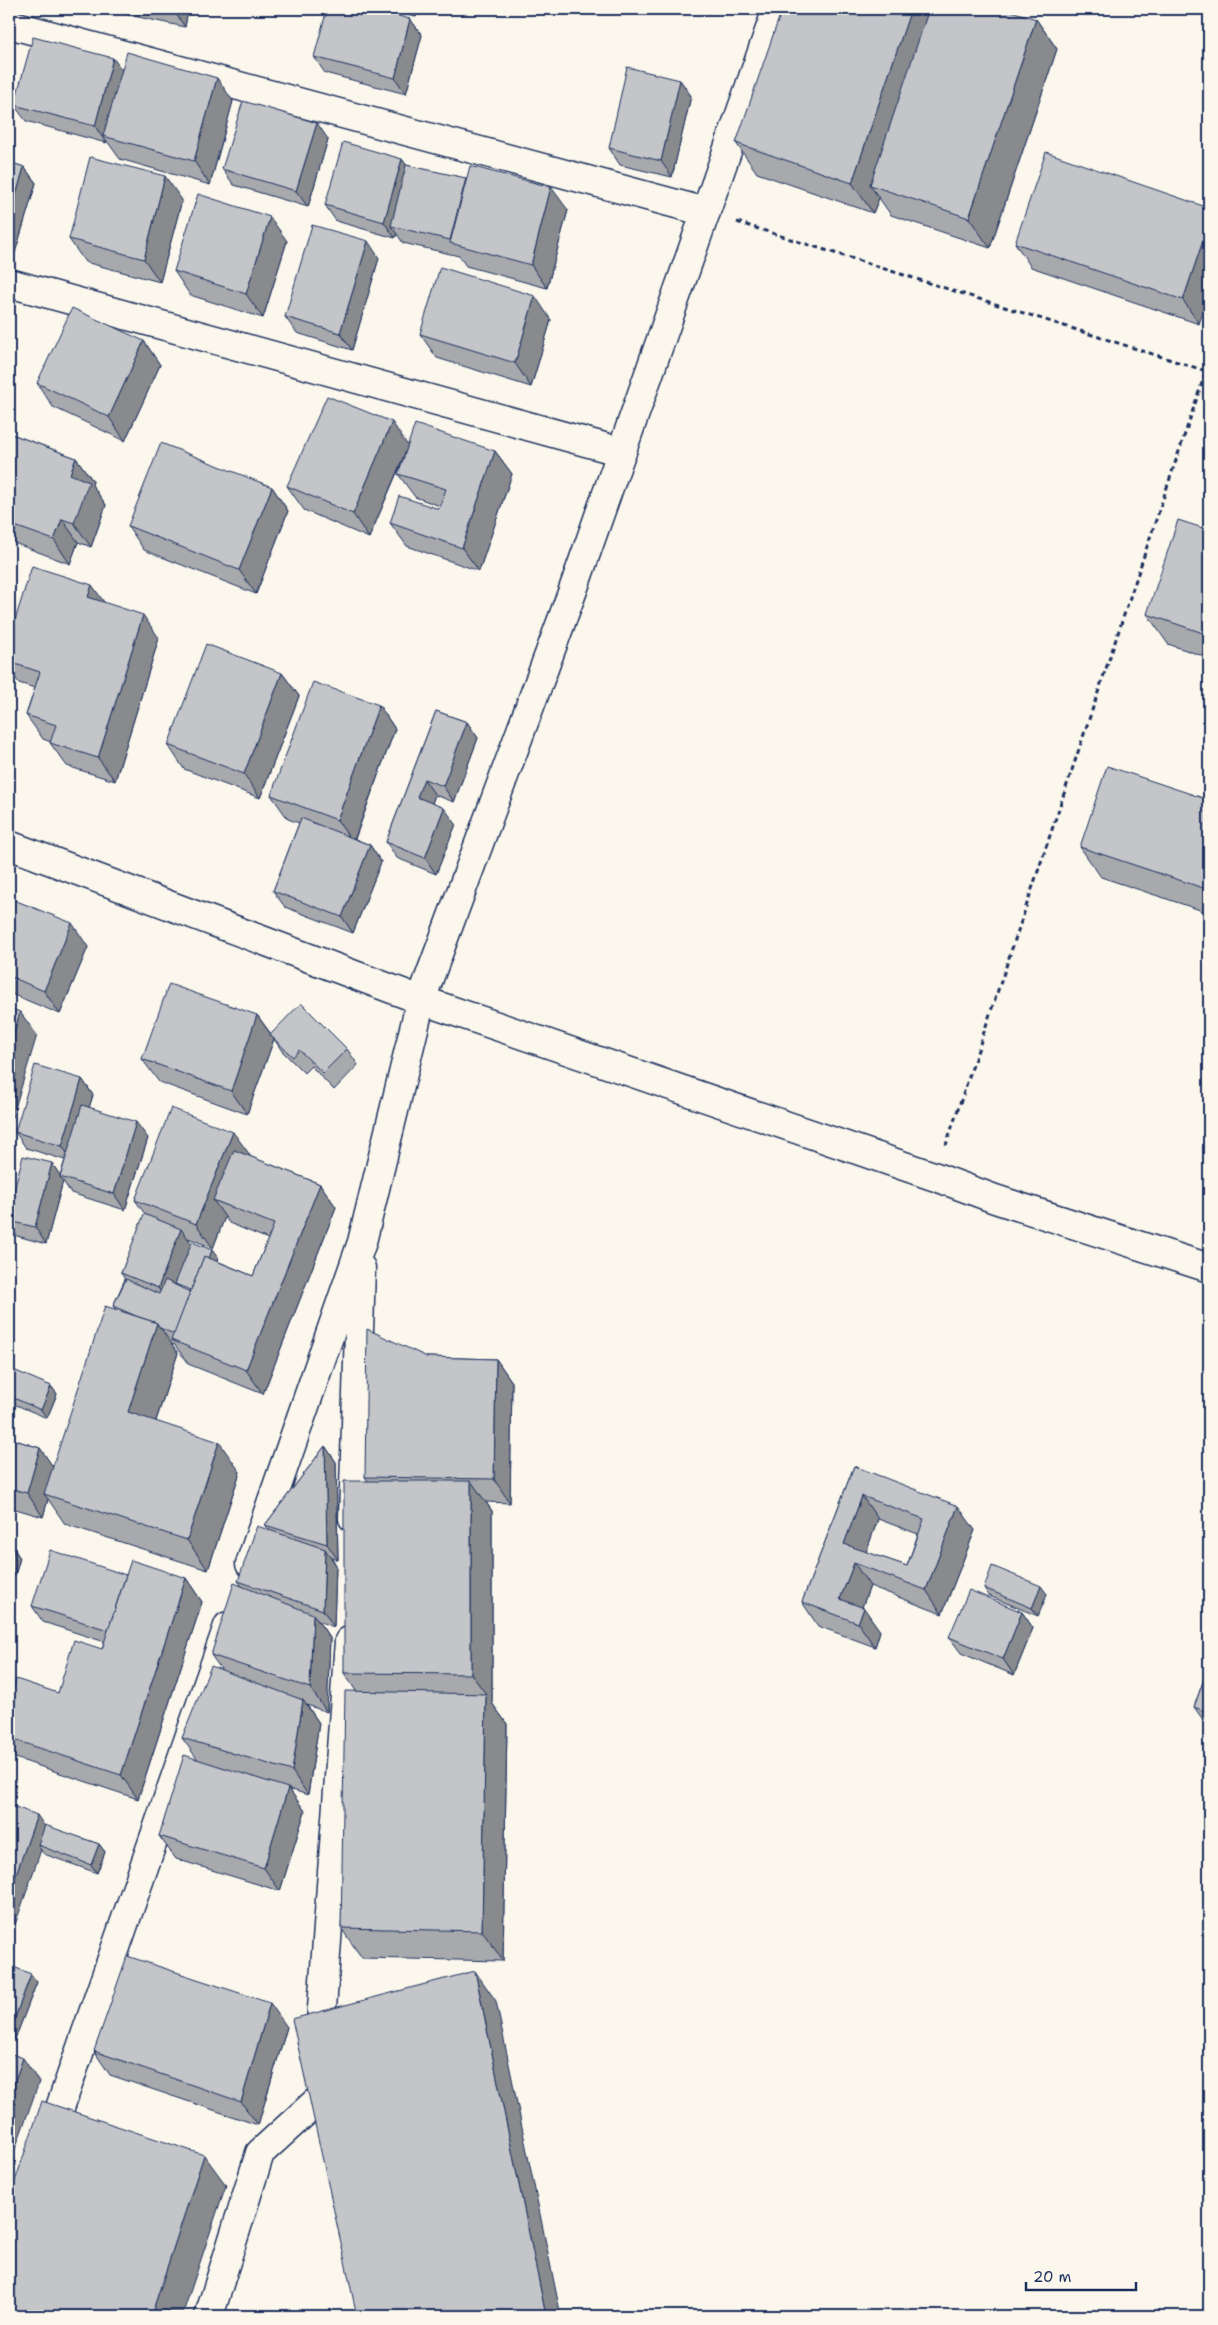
<svg xmlns="http://www.w3.org/2000/svg" width="1218" height="2325" viewBox="0 0 1218 2325" font-family="'Shantell Sans',sans-serif">
<style>
.lines{fill:none;stroke-linecap:round;stroke-linejoin:round}
.minor-casing{stroke:#1b2f5e;stroke-width:31}
.path{stroke:#1b2f5e;stroke-width:3;stroke-dasharray:5 4;stroke-linecap:butt}
.minor{stroke:#fbf7ec;stroke-width:28}
.wall{fill:#a8a9ad;stroke:#1b2f5e;fill-rule:evenodd}
.shaded-wall{fill:#888a8d;stroke:#1b2f5e}
.building{fill:#c3c5c9;stroke:#1b2f5e;fill-rule:evenodd}
</style>
<rect width="100%" height="100%" fill="#fbf7ec"/>
<filter id="ink" filterUnits="userSpaceOnUse"><feTurbulence type="fractalNoise" baseFrequency=".02" numOctaves="2"/><feDisplacementMap in="SourceGraphic" scale="10" xChannelSelector="R" yChannelSelector="G"/><feConvolveMatrix kernelMatrix="1 2 1 2 8 2 1 2 1" color-interpolation-filters="sRGB"/></filter>
<g filter="url(#ink)">
<g class="lines">
<defs>
<g id="minor">
<path d="M9,24L706,212"/>
<path d="M9,283L622,452"/>
<path d="M9,845L421,1000L936,1177L995,1199L1209,1268"/>
<path d="M353,1518L361,1268"/>
<path d="M250,1564L362,1242L421,1000L573,590L777,9"/>
<path d="M319,2049L349,1641"/>
<path d="M48,2142L228,1626"/>
<path d="M209,2316L260,2153L316,2102"/>
</g>
</defs>
<use href="#minor" class="minor-casing"/>
<path class="path" d="M737,222L1206,371L946,1145"/>
<use href="#minor" class="minor"/>
</g>
<g class="wall">
<path d="M108,9H188L185,27L110,11Z"/>
<path d="M379,9H418L416,17Z"/>
<path d="M410,19L422,35L406,94L325,73L314,57Z"/>
<path d="M1036,19L1057,49L990,248L891,215L879,198L873,213L757,173L736,143Z"/>
<path d="M122,70L233,101L210,185L120,159L107,141L106,143L26,121L14,105Z"/>
<path d="M680,80L691,96L672,177L620,165L609,148Z"/>
<path d="M328,139L308,207L234,185L222,169Z"/>
<path d="M402,159L406,165L467,179L568,210L547,288L466,266L459,256L403,243L397,234L395,238L336,221L325,205Z"/>
<path d="M9,162L24,167L36,183L14,256L9,254Z"/>
<path d="M182,200L160,282L85,262L69,239Z"/>
<path d="M1209,208L1199,324L1031,267L1015,243Z"/>
<path d="M287,241L263,318L190,295L174,271Z"/>
<path d="M379,258L352,350L297,333L285,317Z"/>
<path d="M551,320L531,387L437,358L420,334Z"/>
<path d="M144,341L160,365L125,441L53,407L37,383Z"/>
<path d="M9,433L76,458L93,481L92,485L106,505L91,547L78,542L70,564L9,541Z"/>
<path d="M408,445L495,451L512,474L479,571L407,546L390,523L439,509L440,506L415,497L398,474L406,452L369,538L304,510L287,486Z"/>
<path d="M272,487L288,511L256,594L144,550L128,526Z"/>
<path d="M1209,530V658L1168,644L1147,614Z"/>
<path d="M104,602L159,638L115,781L67,766L50,743L51,742L43,739L26,715L35,688L19,683L9,669V639Z"/>
<path d="M282,673L299,696L260,798L184,769L168,745Z"/>
<path d="M379,705L395,729L355,839L370,845L381,862L353,933L285,907L273,891L299,823L288,819L271,795Z"/>
<path d="M436,711L467,722L478,738L454,802L435,795L432,803L456,824L436,874L397,858L386,842Z"/>
<path d="M1209,800V913L1101,877L1080,847Z"/>
<path d="M9,898L88,947L60,1014L9,993Z"/>
<path d="M257,1015L271,1034L347,1049L358,1065L334,1090L311,1066L304,1073L282,1051L274,1039L247,1114L159,1082L142,1059Z"/>
<path d="M82,1079L93,1095L89,1107L148,1138L125,1210L71,1193L63,1181L46,1244L17,1236L9,1224V1209L52,1163L60,1176L65,1160L26,1148L15,1132Z"/>
<path d="M250,1155L249,1156L320,1184L336,1207L263,1394L188,1364L175,1345L171,1344L178,1353L156,1421L240,1472L208,1570L65,1524L48,1499L43,1517L9,1507V1438L40,1448L53,1467L116,1310L113,1306L125,1279L121,1273L145,1214L135,1200ZM225,1217L229,1223L268,1239L253,1276L217,1261L218,1258L191,1243L188,1238L213,1248Z"/>
<path d="M427,1357L496,1359L512,1382L510,1503L486,1502L492,1511V1703L507,1724L503,1961L362,1958L341,1928L356,1691L344,1673L368,1481L365,1477Z"/>
<path d="M9,1370L51,1386L57,1394L47,1418L9,1402Z"/>
<path d="M325,1446L336,1462L338,1560L332,1558L336,1565L334,1627L318,1621L330,1638L327,1712L307,1705L319,1723L308,1795L289,1789L305,1811L280,1891L176,1859L159,1836L198,1760L182,1738L221,1669L211,1655L242,1586L238,1581L269,1530L265,1525Z"/>
<path d="M854,1466L975,1530L942,1614L870,1586L862,1607L880,1631L875,1647L818,1626L802,1602ZM878,1519L918,1534L907,1566L866,1552Z"/>
<path d="M9,1548L14,1549L20,1558L15,1575L9,1574Z"/>
<path d="M126,1575L186,1578L202,1602L138,1799L15,1758L9,1749V1703L58,1693L102,1649L105,1642L43,1622L32,1606Z"/>
<path d="M984,1588L1047,1594L1038,1616L989,1596Z"/>
<path d="M1022,1612L1033,1628L1014,1675L961,1653L949,1637Z"/>
<path d="M1209,1665V1728L1194,1707Z"/>
<path d="M9,1809L45,1826L99,1844L105,1852L97,1873L44,1854Z"/>
<path d="M9,1961L12,1966L37,1982L15,2039L9,2037Z"/>
<path d="M287,2027L258,2125L110,2075L94,2051Z"/>
</g>
<g class="shaded-wall">
<path d="M174,9H188L185,27L174,11Z"/>
<path d="M410,9H418L416,17Z"/>
<path d="M911,9H942L870,185L879,198L873,213L852,183Z"/>
<path d="M410,19L422,35L406,94L395,78Z"/>
<path d="M1036,19L1057,49L990,248L969,218Z"/>
<path d="M113,58L125,74L103,136L107,141L106,143L95,126Z"/>
<path d="M217,78L233,101L210,185L194,161Z"/>
<path d="M680,80L691,96L672,177L661,161Z"/>
<path d="M317,123L328,139L308,207L296,191Z"/>
<path d="M402,159L414,175L391,226L397,234L395,238L384,222Z"/>
<path d="M24,167L36,183L14,256L9,248V220Z"/>
<path d="M165,176L182,200L160,282L144,259Z"/>
<path d="M551,187L568,210L547,288L531,265Z"/>
<path d="M270,217L287,241L263,318L246,294Z"/>
<path d="M1209,223V294L1199,324L1183,300Z"/>
<path d="M368,241L379,258L352,350L340,333Z"/>
<path d="M535,296L551,320L531,387L515,363Z"/>
<path d="M144,341L160,365L125,441L109,417Z"/>
<path d="M392,422L408,446L369,538L353,514Z"/>
<path d="M495,451L512,474L479,571L462,548Z"/>
<path d="M76,458L93,481L92,485L106,505L91,547L74,523L70,474Z"/>
<path d="M272,487L288,511L256,594L239,570Z"/>
<path d="M62,519L78,542L70,564L54,540Z"/>
<path d="M92,585L109,609L88,597Z"/>
<path d="M143,615L159,638L115,781L98,758Z"/>
<path d="M282,673L299,696L260,798L244,774Z"/>
<path d="M379,705L395,729L353,843L337,820Z"/>
<path d="M467,722L478,738L454,802L443,786Z"/>
<path d="M424,779L435,795L428,814L417,797Z"/>
<path d="M444,808L456,824L436,874L425,858Z"/>
<path d="M370,845L381,862L353,933L342,917Z"/>
<path d="M72,923L88,947L60,1014L44,991Z"/>
<path d="M20,1012L37,1035L9,1128V1050Z"/>
<path d="M257,1015L274,1039L247,1114L231,1091Z"/>
<path d="M82,1079L93,1095L73,1162L62,1146Z"/>
<path d="M136,1122L148,1138L125,1210L114,1194Z"/>
<path d="M233,1132L250,1155L229,1206L213,1200L225,1217L213,1248L196,1224Z"/>
<path d="M52,1163L61,1177H60L63,1181L46,1244L35,1227Z"/>
<path d="M320,1184L336,1207L263,1394L246,1370Z"/>
<path d="M181,1229L193,1245L175,1284L176,1286L169,1304L158,1288Z"/>
<path d="M212,1250L218,1258L201,1300L195,1292Z"/>
<path d="M157,1323L178,1353L149,1442L128,1412Z"/>
<path d="M496,1359L512,1382L510,1503L494,1479Z"/>
<path d="M51,1386L57,1394L47,1418L41,1410Z"/>
<path d="M219,1442L240,1472L208,1570L187,1540Z"/>
<path d="M325,1446L336,1462L338,1560L327,1544Z"/>
<path d="M40,1448L56,1471L44,1494L48,1499L43,1517L27,1493Z"/>
<path d="M471,1481L492,1511V1703L507,1724L503,1961L482,1931L486,1694L471,1674Z"/>
<path d="M862,1496L878,1519L861,1566L844,1544Z"/>
<path d="M958,1506L975,1530L942,1614L926,1590Z"/>
<path d="M14,1549L20,1558L15,1575L9,1567Z"/>
<path d="M325,1549L336,1565L334,1627L323,1610Z"/>
<path d="M854,1563L870,1586L856,1623L840,1599Z"/>
<path d="M186,1578L202,1602L138,1799L121,1775Z"/>
<path d="M1041,1586L1047,1594L1038,1616L1032,1608Z"/>
<path d="M864,1608L880,1631L875,1647L858,1623Z"/>
<path d="M1022,1612L1033,1628L1014,1675L1003,1659Z"/>
<path d="M313,1614L330,1638L327,1712L310,1688Z"/>
<path d="M303,1700L319,1723L308,1795L292,1771Z"/>
<path d="M288,1788L305,1811L280,1891L264,1868Z"/>
<path d="M37,1815L48,1831L38,1845L41,1850L9,1942V1894Z"/>
<path d="M99,1844L105,1852L97,1873L91,1865Z"/>
<path d="M9,1961L13,1967L9,1979Z"/>
<path d="M475,1971L496,2001L561,2316H546Z"/>
<path d="M31,1974L37,1982L15,2039L10,2031Z"/>
<path d="M270,2003L287,2027L258,2125L241,2102Z"/>
<path d="M23,2058L39,2082L9,2166V2097Z"/>
<path d="M204,2155L226,2185L182,2316H151Z"/>
</g>
<g class="building">
<path d="M165,9H174V11Z"/>
<path d="M327,9H372L410,19L395,78L314,57Z"/>
<path d="M782,9H911L852,183L736,143Z"/>
<path d="M929,9H1005L1036,19L969,218L870,185Z"/>
<path d="M33,37L113,58L95,126L14,105Z"/>
<path d="M127,52L217,78L194,161L103,136Z"/>
<path d="M627,67L680,80L661,161L609,148Z"/>
<path d="M243,101L317,123L296,191L222,169Z"/>
<path d="M343,142L402,159L384,222L325,205Z"/>
<path d="M1046,152L1209,208V223L1183,300L1015,243Z"/>
<path d="M90,157L165,176L144,259L69,239Z"/>
<path d="M9,162L24,167L9,220Z"/>
<path d="M406,165L466,178L450,240L391,226Z"/>
<path d="M470,166L551,187L531,265L450,243Z"/>
<path d="M198,194L270,217L246,294L174,271Z"/>
<path d="M312,225L368,241L340,333L285,317Z"/>
<path d="M440,267L535,296L515,363L420,334Z"/>
<path d="M72,308L144,341L109,417L37,383Z"/>
<path d="M327,396L392,422L353,514L287,486Z"/>
<path d="M415,424L495,451L462,548L390,523L399,496L439,509L446,489L398,474Z"/>
<path d="M9,433L76,458L70,474L89,482L74,523L62,519L54,540L9,524Z"/>
<path d="M161,443L272,487L239,570L128,526Z"/>
<path d="M1178,520L1209,530V635L1147,614Z"/>
<path d="M32,566L92,585L88,597L143,615L98,758L50,743L56,725L26,715L40,672L9,662V639Z"/>
<path d="M206,644L282,673L244,774L168,745Z"/>
<path d="M313,682L379,705L337,820L271,795Z"/>
<path d="M436,711L467,722L443,786L424,779L417,797L444,808L425,858L386,842Z"/>
<path d="M1107,766L1209,800V890L1080,847Z"/>
<path d="M301,818L370,845L342,917L273,891Z"/>
<path d="M9,898L72,923L44,991L9,976Z"/>
<path d="M169,984L257,1015L231,1091L142,1059Z"/>
<path d="M301,1003L347,1049L323,1073L299,1050L293,1057L270,1035Z"/>
<path d="M9,1008L20,1012L9,1050Z"/>
<path d="M35,1065L82,1079L62,1146L15,1132Z"/>
<path d="M82,1105L136,1122L114,1194L60,1177Z"/>
<path d="M171,1108L233,1132L196,1224L135,1200Z"/>
<path d="M234,1150L320,1184L246,1370L171,1340L204,1256L253,1276L274,1224L213,1200Z"/>
<path d="M23,1156L52,1163L35,1227L9,1221V1209Z"/>
<path d="M144,1214L181,1229L158,1288L121,1273Z"/>
<path d="M192,1242L212,1250L209,1258L204,1256L191,1290L175,1284Z"/>
<path d="M126,1279L159,1294L165,1280L190,1292L174,1334L160,1328L157,1323L136,1316L113,1306Z"/>
<path d="M105,1306L157,1323L128,1412L219,1442L187,1540L44,1494Z"/>
<path d="M367,1329L427,1357L496,1359L494,1479L365,1477Z"/>
<path d="M9,1368L51,1386L41,1410L9,1396Z"/>
<path d="M9,1438L40,1448L27,1493L9,1488Z"/>
<path d="M325,1446L327,1544L265,1525Z"/>
<path d="M854,1466L958,1506L926,1590L854,1563L840,1599L864,1608L858,1623L802,1602ZM862,1496L924,1519L907,1566L844,1544Z"/>
<path d="M344,1481H471V1674L344,1673Z"/>
<path d="M257,1526L325,1549L323,1610L238,1581Z"/>
<path d="M9,1548L14,1549L9,1567Z"/>
<path d="M50,1550L126,1575L108,1630L32,1606Z"/>
<path d="M131,1560L186,1578L121,1775L9,1738V1703L16,1679L58,1693L74,1640L102,1649Z"/>
<path d="M992,1566L1041,1586L1032,1608L984,1588Z"/>
<path d="M234,1583L313,1614L310,1688L211,1655Z"/>
<path d="M969,1590L1022,1612L1003,1659L949,1637Z"/>
<path d="M1209,1665V1713L1194,1707Z"/>
<path d="M211,1666L303,1700L292,1771L182,1738Z"/>
<path d="M345,1691L486,1694L482,1931L341,1928Z"/>
<path d="M184,1755L288,1788L264,1868L159,1836Z"/>
<path d="M10,1805L37,1815L9,1894V1809Z"/>
<path d="M45,1825L99,1844L91,1865L38,1845Z"/>
<path d="M127,1956L270,2003L241,2102L94,2051Z"/>
<path d="M11,1966L31,1974L10,2031H9V1971Z"/>
<path d="M475,1971L546,2316H357L292,2019Z"/>
<path d="M9,2053L23,2058L9,2097Z"/>
<path d="M42,2101L204,2155L151,2316H9V2199Z"/>
</g>
</g>
<rect width="1218" height="2325" fill="none" stroke="#fbf7ec" stroke-width="30"/>
<rect x="15" y="15" width="1188" height="2295" fill="none" stroke="#1b2f5e" stroke-width="2" filter="url(#ink)"/>
<path d="M1026 2282v8h110v-8" fill="none" stroke="#1b2f5e" stroke-width="2.5"/>
<text x="1033" y="2282" font-size="15" fill="#1b2f5e" stroke="#fbf7ec" stroke-width="4" paint-order="stroke">20 m</text>
</svg>
